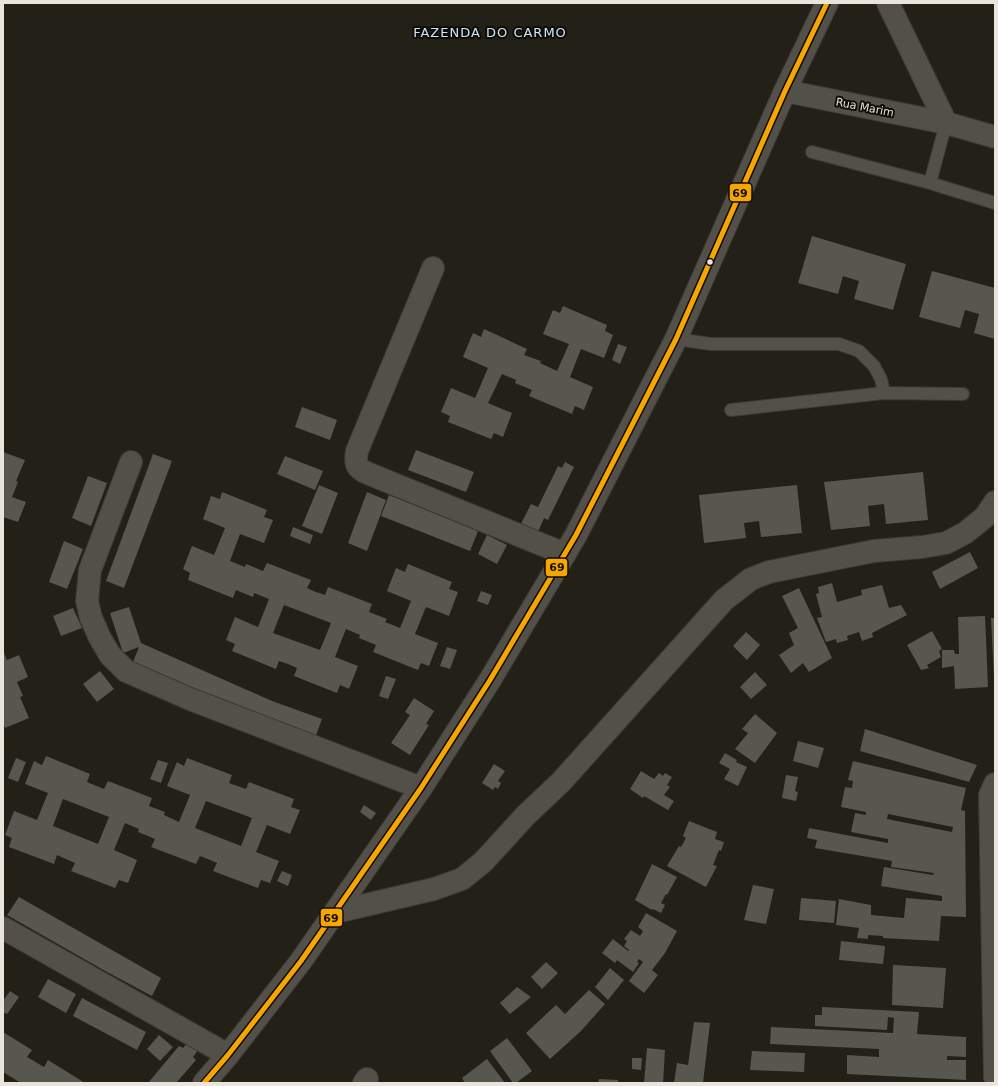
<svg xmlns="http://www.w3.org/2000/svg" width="998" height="1086" viewBox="0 0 998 1086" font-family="'DejaVu Sans',sans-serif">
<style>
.building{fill:#57564f;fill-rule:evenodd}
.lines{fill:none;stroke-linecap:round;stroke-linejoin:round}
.service-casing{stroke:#3c3a33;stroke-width:14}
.minor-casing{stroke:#3c3a33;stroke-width:24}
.tertiary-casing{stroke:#3c3a33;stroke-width:24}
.service{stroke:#525048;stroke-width:12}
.minor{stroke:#525048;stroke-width:22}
.tertiary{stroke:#525048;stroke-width:22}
.bus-1-casing{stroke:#0f0c05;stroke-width:8}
.bus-1{stroke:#f7a600;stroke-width:5}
.bus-dot{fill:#e9e5da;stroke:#0f0c05;stroke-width:1.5}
.labels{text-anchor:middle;stroke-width:4;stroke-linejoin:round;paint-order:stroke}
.street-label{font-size:11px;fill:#e9e5da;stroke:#0f0c05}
.quarter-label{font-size:13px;letter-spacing:1px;fill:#cae7fa;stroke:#0f0c05}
.line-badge{stroke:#0f0c05;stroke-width:1.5}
.pale-badge-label{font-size:11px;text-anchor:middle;font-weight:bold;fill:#111}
</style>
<rect width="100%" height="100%" fill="#232017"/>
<g class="building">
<path d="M812,236L906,264L893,310L854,299L859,281L843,276L838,294L798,283Z"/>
<path d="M932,271L995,288V339L974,333L979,314L965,310L960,328L919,317Z"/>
<path d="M563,306L607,325L605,331L613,335L604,358L581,349L570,377L593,387L584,410L575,406L572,414L529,396L532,390L515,383L516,380L502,374L488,403L512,413L503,437L494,433L491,439L448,422L450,416L441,412L451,388L475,398L488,368L463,357L473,333L481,337L484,329L527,349L524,355L541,361L540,363L557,371L569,344L543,334L553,310L560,313Z"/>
<path d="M618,344L627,347L620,364L612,360Z"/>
<path d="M302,407L337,420L330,440L295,427Z"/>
<path d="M416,450L474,472L466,492L408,470Z"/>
<path d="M3,452L25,460L16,481L18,482L12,497L26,502L18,522L3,517Z"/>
<path d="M153,454L172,461L124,588L106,581Z"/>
<path d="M285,456L323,471L315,490L277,474Z"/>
<path d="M565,462L574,467L548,520L544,518L538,532L521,524L531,504L538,507L558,466L562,468Z"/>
<path d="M923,472L928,520L886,524L884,504L868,506L870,526L831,530L824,482Z"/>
<path d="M88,476L107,483L91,526L72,518Z"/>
<path d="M319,485L338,493L322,534L302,526Z"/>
<path d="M797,485L802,533L761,537L759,521L744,523L746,538L704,543L699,495Z"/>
<path d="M222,492L267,510L264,517L273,520L264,543L240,534L230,561L245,567L246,564L263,571L267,563L311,580L307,588L316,592L325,595L328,587L372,604L369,612L387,619L385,622L400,628L411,601L387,591L396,568L405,572L408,564L452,582L449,589L458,592L449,616L426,607L415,634L438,643L429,666L421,663L418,670L373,652L376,645L359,638L360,635L346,629L335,657L358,666L349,689L340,685L337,693L294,676L297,668L288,664L279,661L276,669L232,651L235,644L226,640L235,617L258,627L269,599L254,593L253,597L236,590L233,598L188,580L190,573L183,569L192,546L214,555L225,528L203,519L211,496L220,499ZM284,605L331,623L320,650L273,633Z"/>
<path d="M367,492L386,500L367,551L348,543Z"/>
<path d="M389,495L478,531L470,551L381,516Z"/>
<path d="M293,527L313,535L310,544L290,536Z"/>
<path d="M487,535L507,545L497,564L478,554Z"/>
<path d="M64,541L83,549L67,589L49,582Z"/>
<path d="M970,552L978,568L940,589L932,572Z"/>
<path d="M832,583L837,602L862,595L861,590L882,585L889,608L901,605L907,615L872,633L873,637L862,641L859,632L847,636L848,640L837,643L836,639L826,642L817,618L822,617L816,594L819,593L818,587Z"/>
<path d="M799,588L832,658L809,672L803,663L791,673L779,655L794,645L789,633L798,628L782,596Z"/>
<path d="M481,591L492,595L488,605L477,601Z"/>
<path d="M129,607L141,643L272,701L322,719L315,738L283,728L133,662L139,647L123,653L110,613Z"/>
<path d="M73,608L82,628L61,636L53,616Z"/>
<path d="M985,616L988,687L955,689L954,666L942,668V650H954L955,654H959L958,617Z"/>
<path d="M991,618H995V677H994Z"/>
<path d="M932,631L942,649L939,651L941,657L927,665L929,668L921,670L907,645Z"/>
<path d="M746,632L760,645L747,660L733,646Z"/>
<path d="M447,647L457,650L450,669L440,666Z"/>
<path d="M3,650L7,660L19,655L28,677L17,682L23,696L20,697L29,718L5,728L3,723Z"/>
<path d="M100,671L114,689L97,702L83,684Z"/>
<path d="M755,672L767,685L751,699L740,687Z"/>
<path d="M386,676L396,679L388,699L379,696Z"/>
<path d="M414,698L434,711L426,724L429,725L410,755L391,743L410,715L405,712Z"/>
<path d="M755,714L777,733L755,763L735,749L748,733L742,729Z"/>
<path d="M865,729L977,765L969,782L860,751Z"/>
<path d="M798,741L824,748L818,768L793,761Z"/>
<path d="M725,753L737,760L736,762L747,767L738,786L724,779L730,769L719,763Z"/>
<path d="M46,756L90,774L87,782L104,789L108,781L152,798L149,806L165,812L164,815L179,822L190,795L167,786L177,762L184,766L187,758L232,775L229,783L246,789L249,782L294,799L291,807L300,810L290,834L267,825L256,852L279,861L270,883L261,880L258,888L213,871L217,863L208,859L200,856L196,864L151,847L155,839L138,832L139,829L125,823L114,850L137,860L128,883L119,880L115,888L71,871L75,863L57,855L54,864L9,847L12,838L5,835L14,811L37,820L48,793L25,784L34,761L42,765ZM63,799L109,817L98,844L53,826ZM206,801L252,818L241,846L195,828Z"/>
<path d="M16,758L26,762L18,782L8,778Z"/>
<path d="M158,760L168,763L161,783L150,779Z"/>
<path d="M853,761L966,788L961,810L965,811L966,917L941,916L939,941L883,938V936L868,935V939L857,938L859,928L836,925L839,899L871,905V915L904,918L906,898L942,901V896L881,886L884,867L933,875L934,873L891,867L892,861L815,848L817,840L807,838L809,828L888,843V839L851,832L855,813L866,815V812L841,807L845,787L852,788L853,781L848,780ZM888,814L953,827L952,832L887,819Z"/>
<path d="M494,764L505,771L498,781L501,783L498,789L495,787L493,790L482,783Z"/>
<path d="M641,771L654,779L659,773L663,776L665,773L672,777L667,785L670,787L664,795L674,801L668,810L644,796L643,798L630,789Z"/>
<path d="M786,775L798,777L795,791L798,792L796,801L782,798Z"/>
<path d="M364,805L376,813L371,820L360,812Z"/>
<path d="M689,821L717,832L715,839L724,842L721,851L719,850L713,865L717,866L706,887L667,866L679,846L681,847L686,838L683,836Z"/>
<path d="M652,864L677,877L667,895L666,894L661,903L665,905L661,913L653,909L652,910L635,900Z"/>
<path d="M282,871L292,875L288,886L277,881Z"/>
<path d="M753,885L774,889L766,924L744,920Z"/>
<path d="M19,897L161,978L152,996L107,972L7,915Z"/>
<path d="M801,898L836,901L834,923L799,920Z"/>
<path d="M646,913L677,931L665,953L652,970L658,975L644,993L629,981L643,962L639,959L637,962L639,963L633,972L617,960L615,963L602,953L613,939L628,951L629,950L624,946L627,941L624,939L631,930L640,936L643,931L638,927Z"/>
<path d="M841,941L885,946L883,964L839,960Z"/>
<path d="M546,962L558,973L542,989L531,977Z"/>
<path d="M893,965L946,968L943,1008L892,1005Z"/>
<path d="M610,968L624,980L608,1000L595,987Z"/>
<path d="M48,979L76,994L66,1013L38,997Z"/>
<path d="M517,987L531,997L510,1014L500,1003Z"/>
<path d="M589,990L605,1004L581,1031L550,1059L526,1033L556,1005L565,1014Z"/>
<path d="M10,991L19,997L7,1014L3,1012V1001Z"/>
<path d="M82,998L146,1032L137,1050L73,1016Z"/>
<path d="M822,1007L919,1012L917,1034L966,1037V1057L947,1056V1060H966V1080L847,1074V1055L879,1057V1049L770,1044L771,1027L893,1033L894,1018L888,1017L887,1030L815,1026V1015H822Z"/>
<path d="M694,1022L710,1023L703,1083H674L677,1063L688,1065Z"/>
<path d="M3,1032L32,1050L27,1057L44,1067L48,1060L85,1083H21L3,1072Z"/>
<path d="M159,1035L173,1047L160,1061L147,1049Z"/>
<path d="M192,1038L202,1045L193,1057L196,1060L176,1083H148L179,1046L183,1048Z"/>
<path d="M507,1038L532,1071L516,1083H513L490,1051Z"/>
<path d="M647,1048L665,1050L663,1083H644Z"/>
<path d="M752,1051L805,1053L804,1072L750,1070Z"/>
<path d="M632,1058H642L641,1070L632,1069Z"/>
<path d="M487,1059L505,1083H465L462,1078Z"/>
<path d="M599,1079L618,1080V1083H598Z"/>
</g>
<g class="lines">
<defs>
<g id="service">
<path d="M812,152L930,183L995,203"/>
<path d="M930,183L946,123"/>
<path d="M676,339L711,344H839L859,351L874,366L881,379L884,393"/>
<path d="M731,410L884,393L963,394"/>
</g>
<g id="minor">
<path d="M888,3L946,123"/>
<path d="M785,91L827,3"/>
<path d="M433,268L357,451C354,467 358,469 372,475L565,554"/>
<path d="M131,462L90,570L87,601L91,618L100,638L110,655L126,671L190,699L421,788"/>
<path d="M995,784L990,795L995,1077"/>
<path d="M336,912L434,889L462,879L483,862L526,815L561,782L724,600L751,579L769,572L874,551L922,547L946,543L965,533L985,517L995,502"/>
<path d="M3,928L228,1055"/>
<path d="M364,1083L367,1079"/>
</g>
<path id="tertiary" d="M204,1083L228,1055L301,961L421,788L490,680L576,535L676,339L785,91L946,123L995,137"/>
</defs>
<use href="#service" class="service-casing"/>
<use href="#minor" class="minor-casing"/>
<use href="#tertiary" class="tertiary-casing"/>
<use href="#service" class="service"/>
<use href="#minor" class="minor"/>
<use href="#tertiary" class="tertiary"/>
<defs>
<path id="bus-1" d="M204,1083L228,1055L301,961L421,788L490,680L576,535L676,339L785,91L827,3"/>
</defs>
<use href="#bus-1" class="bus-1-casing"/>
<use href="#bus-1" class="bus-1"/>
</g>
<circle class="bus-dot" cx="710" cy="262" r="3.5"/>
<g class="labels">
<g class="street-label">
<text transform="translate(865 107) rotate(11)" y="4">Rua Marim</text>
</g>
<g class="quarter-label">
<text x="490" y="37">FAZENDA DO CARMO</text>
</g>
</g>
<g class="line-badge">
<rect x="729" y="183" width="23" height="19" rx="4" fill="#f7a600"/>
<rect x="545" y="558" width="23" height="19" rx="4" fill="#f7a600"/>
<rect x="320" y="908" width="23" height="19" rx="4" fill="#f7a600"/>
</g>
<g class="pale-badge-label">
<text x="740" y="197">69</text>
<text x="557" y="571">69</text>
<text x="331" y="922">69</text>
</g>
<rect width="998" height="1086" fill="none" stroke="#e9e5da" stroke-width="8"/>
</svg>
